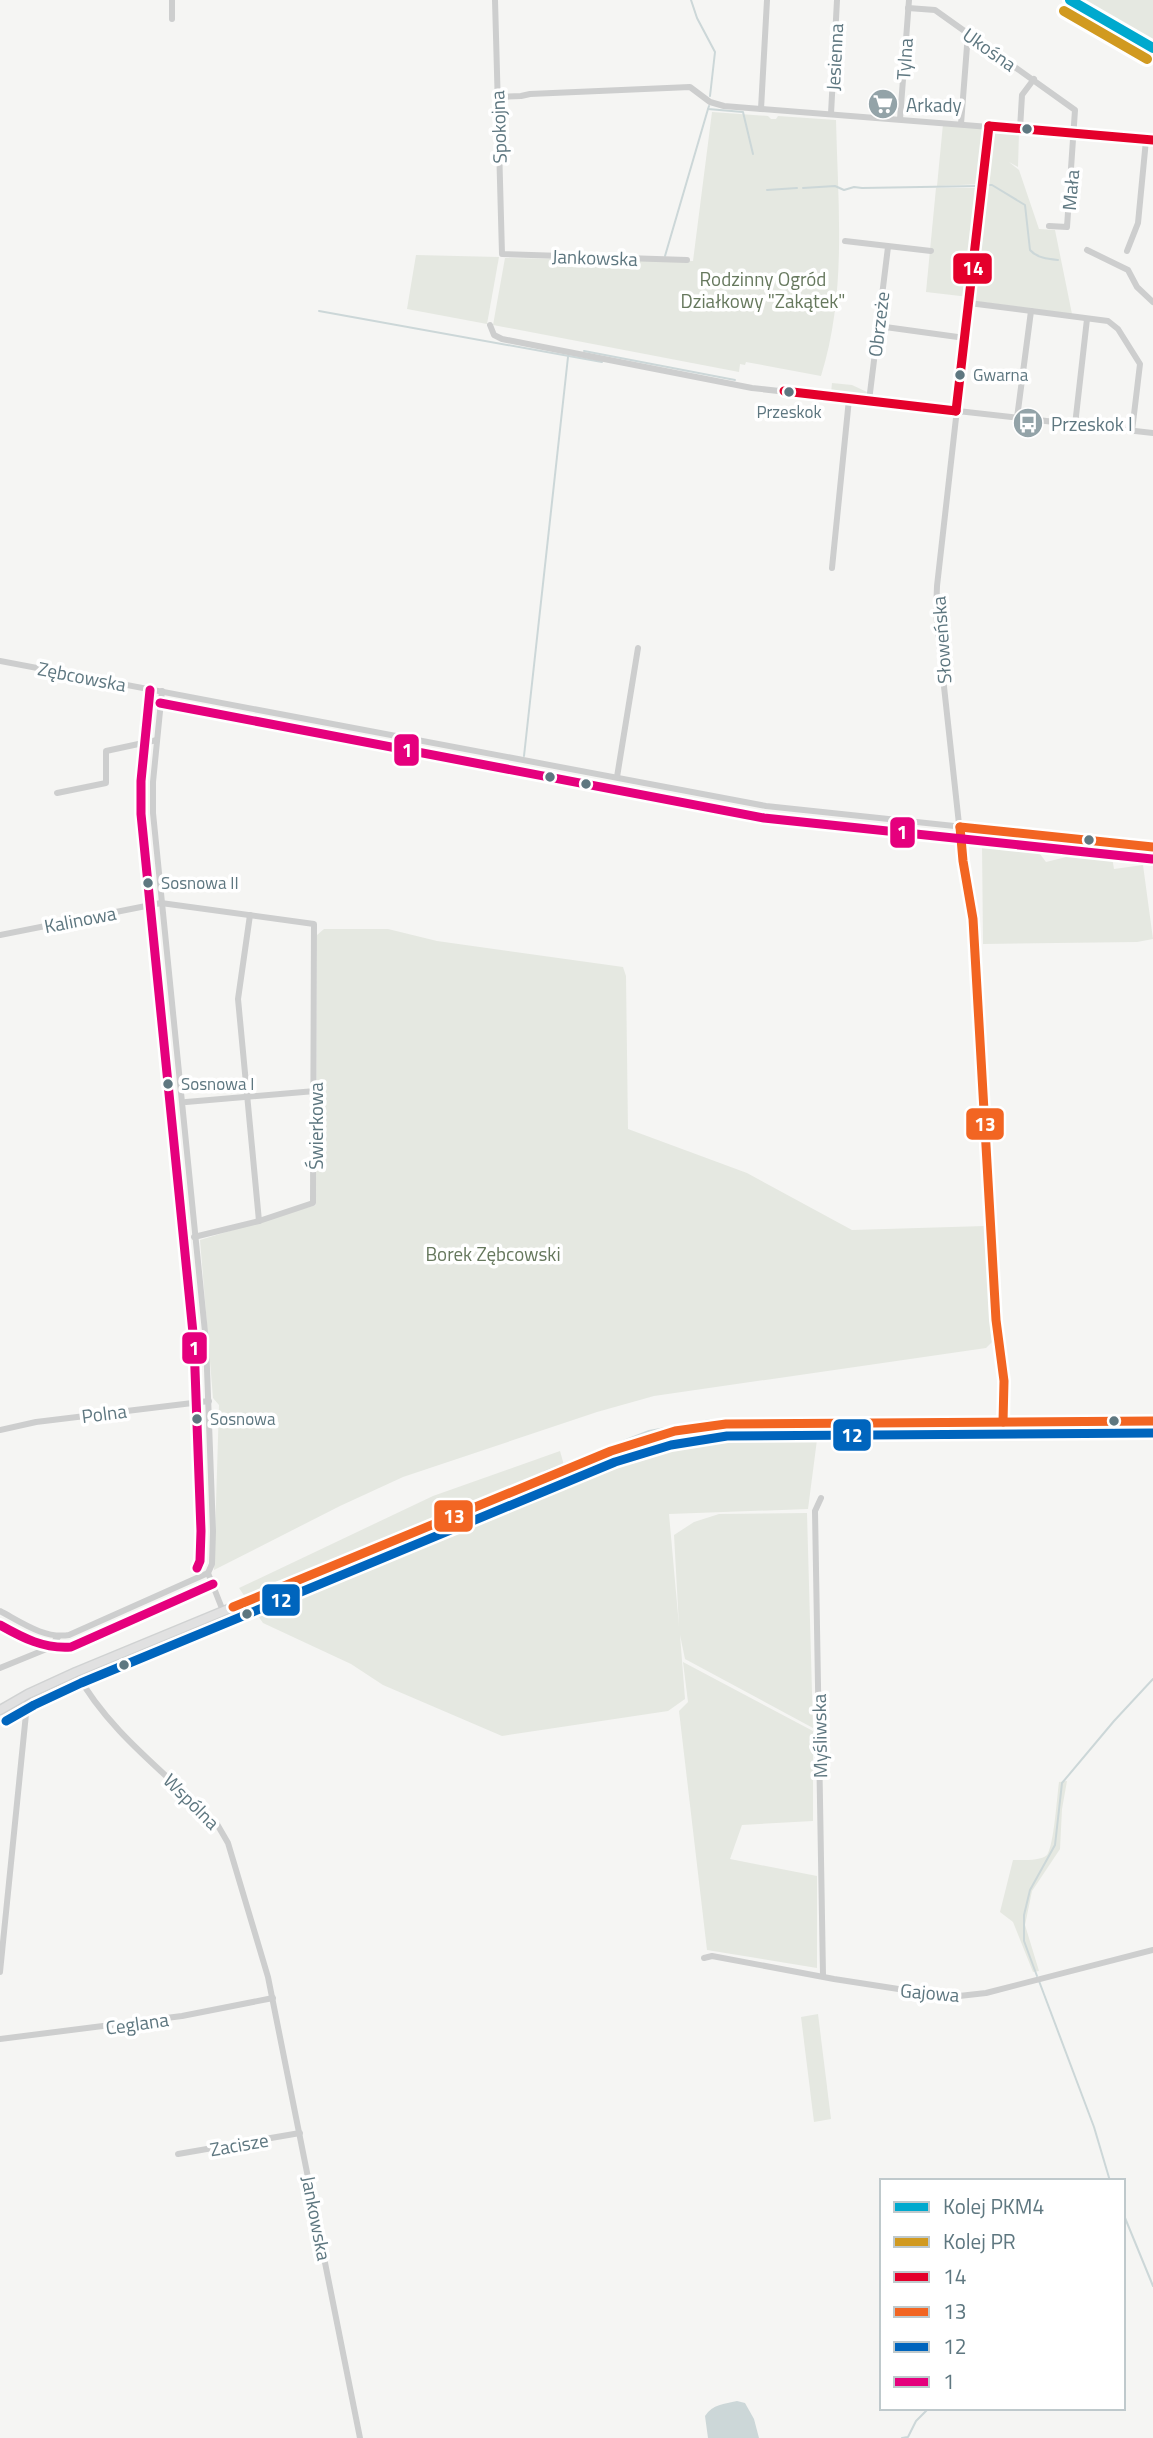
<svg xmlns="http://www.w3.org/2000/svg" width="1153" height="2438" font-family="'Titillium Web',sans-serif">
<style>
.green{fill:#e5e8e1}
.water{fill:#ccd7d8}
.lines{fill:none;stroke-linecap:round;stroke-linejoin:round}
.stream{stroke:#ccd7d8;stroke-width:2}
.major-casing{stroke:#d0d2d2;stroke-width:11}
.minor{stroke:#cdcece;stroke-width:6}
.major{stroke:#e1e1e1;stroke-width:8}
.bus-1-casing{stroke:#fff;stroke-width:14}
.bus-2-casing{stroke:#fff;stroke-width:14}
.bus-3-casing{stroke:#fff;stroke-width:14}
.bus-4-casing{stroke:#fff;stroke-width:14}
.bus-1{stroke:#e4002b;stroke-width:9}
.bus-2{stroke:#f26522;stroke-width:9}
.bus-3{stroke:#0065bd;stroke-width:9}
.bus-4{stroke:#e5007d;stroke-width:9}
.rail-1-casing{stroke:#fff;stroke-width:16}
.rail-2-casing{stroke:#fff;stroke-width:16}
.rail-1{stroke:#00a9ce;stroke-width:10}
.rail-2{stroke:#d19a20;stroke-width:10}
.bus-dot{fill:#5e7780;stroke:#fff;stroke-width:2.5}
.labels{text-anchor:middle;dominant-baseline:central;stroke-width:7;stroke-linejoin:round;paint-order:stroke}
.bus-label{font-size:17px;fill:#5e7780;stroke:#fff;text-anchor:start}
.street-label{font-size:19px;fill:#5e7780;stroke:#fff}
.poi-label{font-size:19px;fill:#5e7780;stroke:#fff;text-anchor:start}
.park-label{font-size:19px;fill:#66785d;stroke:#fff}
.line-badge{stroke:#fff;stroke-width:2.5}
.badge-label{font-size:19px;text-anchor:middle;font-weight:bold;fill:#fff}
</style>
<rect width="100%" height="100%" fill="#f5f5f3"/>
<g class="green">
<polygon points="1079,0 1153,0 1153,44"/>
<path d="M712,112L768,116L771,119H776L778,116L836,120C838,206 847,293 821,376L746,362L745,365L740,364L739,372L493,325L505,258L693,261Z"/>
<polygon points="943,124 988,129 982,184 937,186"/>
<polygon points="993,129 1019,132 1018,167 1009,162 1019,170 1039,229 1055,230 1072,314 974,301"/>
<polygon points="936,188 981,188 969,297 926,292"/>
<polygon points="416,255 499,257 487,324 407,309"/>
<polygon points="832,383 852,385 867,392 866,396 831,393"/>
<polygon points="982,843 1037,850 1046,862 1078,854 1112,857 1114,869 1143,865 1153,939 1137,942 983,944"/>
<polygon points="324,929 388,929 437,941 623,967 626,976 628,1129 747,1173 852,1230 985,1226 992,1342 986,1348 654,1396 597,1412 403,1477 340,1506 214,1570 219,1405 213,1398 200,1240 316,1205 317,935"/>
<path d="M715,1429L716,1436L818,1432L808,1509L669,1514L679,1626L674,1535L694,1522L719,1514L807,1513L813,1728L685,1659L680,1635L685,1699L668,1711L502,1736L383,1685L351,1664L263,1623L239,1588L433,1496L560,1451L567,1476C614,1456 663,1434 715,1429Z"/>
<polygon points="683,1662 813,1731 813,1821 742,1825 730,1859 817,1876 817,1968 707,1950 679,1711 688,1702"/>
<path d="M1067,1781L1062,1809L1060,1849L1032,1891L1025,1925L1039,1971L1033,1972L1013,1922L1000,1912L1013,1860C1022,1860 1041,1861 1047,1855C1054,1845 1057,1796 1059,1782Z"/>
<polygon points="818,2014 831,2119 814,2122 801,2017"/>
</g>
<path class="water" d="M737,2401L745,2403L754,2419L759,2438H708L705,2416C713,2404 724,2404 737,2401Z"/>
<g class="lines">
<g class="stream">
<polyline points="691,0 697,18 715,52 710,96"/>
<polyline points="709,106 708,109 743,112 753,154"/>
<path d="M988,185H992L1025,205L1030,250C1037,258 1048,259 1058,260"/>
<polyline points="803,188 835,186 844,190 854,187 862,188 979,186"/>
<polyline points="767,190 797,188"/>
<polyline points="665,256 708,109"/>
<polyline points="319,311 602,362"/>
<polyline points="584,351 735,380"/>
<polyline points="524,756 568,357"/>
<polyline points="1054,1417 1065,1418"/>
<polyline points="1075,1417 1084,1417"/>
<polyline points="1114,1417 1153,1417"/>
<polyline points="884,1418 897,1418"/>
<polyline points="905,1418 913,1418"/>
<polyline points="926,1418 937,1418"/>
<polyline points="946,1418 954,1418"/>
<polyline points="964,1418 975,1418"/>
<polyline points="984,1418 993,1418"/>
<polyline points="1037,1418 1045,1417"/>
<polyline points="773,1419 786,1419"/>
<polyline points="792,1419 797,1419"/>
<polyline points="803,1419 818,1419"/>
<polyline points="825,1419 831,1419"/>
<polyline points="837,1419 849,1418"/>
<polyline points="864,1419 873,1418"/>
<polyline points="544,1472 649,1431 710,1420 767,1419"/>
<polyline points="1037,1976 1024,1941 1024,1915 1030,1890 1055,1845 1062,1783 1114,1721 1153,1679"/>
<polyline points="1039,1981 1094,2127 1110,2181"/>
<polyline points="1123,2213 1153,2286"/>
<polyline points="902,2438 908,2437 916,2421 929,2408"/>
</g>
<g class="major-casing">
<path id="major" d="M0,1710L28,1694L76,1672L611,1451C649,1437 686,1427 726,1424L1153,1421"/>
</g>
<g class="minor">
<polyline points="172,0 172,19"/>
<polyline points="495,0 502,254 687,260"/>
<polyline points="908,8 935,10 1075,110 1067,227 1049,226"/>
<polyline points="497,97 521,96 530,94 690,87 710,102 724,106 1153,140"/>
<polyline points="761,109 767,0"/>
<polyline points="831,114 837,0"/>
<polyline points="900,119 909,0"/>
<polyline points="961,124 968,33"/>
<path d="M989,126C973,280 953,433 937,586L936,613L963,861L973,919L996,1320L1004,1381L1003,1422"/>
<polyline points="1020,129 1022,95 1034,79"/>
<polyline points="845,241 931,251"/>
<polyline points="1087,250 1128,270 1137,287 1153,302"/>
<polyline points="1127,251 1138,223 1146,140"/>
<polyline points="969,303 1108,321 1118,329 1140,364 1132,431"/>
<polyline points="490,325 494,335 502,339 752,388 1153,433"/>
<polyline points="878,326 965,338"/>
<polyline points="869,401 888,247"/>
<polyline points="1017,418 1031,311"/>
<polyline points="1075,425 1087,319"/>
<polyline points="832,568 849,399"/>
<polyline points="0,661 766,806 1153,847"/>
<polyline points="162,691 153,782 153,813 206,1342 213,1531 212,1564 208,1573 223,1611"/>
<polyline points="617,777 638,648"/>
<polyline points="57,793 106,783 106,751 157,740"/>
<polyline points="250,915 238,999 259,1221"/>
<polyline points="0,935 161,903 314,924 313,1203 259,1221 194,1237"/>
<polyline points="186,1102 315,1091"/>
<polyline points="0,1430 36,1422 209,1401"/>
<polyline points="821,1498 815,1511 823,1975"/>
<path d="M0,1611C21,1622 44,1639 69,1635L208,1573"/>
<polyline points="0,1668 49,1648 58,1637"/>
<path d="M76,1672C109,1733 169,1775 217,1824L228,1843L268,1977L360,2438"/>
<polyline points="704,1958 712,1956 834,1979 950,1997 986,1993 1153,1950"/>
<polyline points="0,1972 28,1694"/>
<polyline points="0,2039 182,2016 273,1998"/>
<polyline points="178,2154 300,2133"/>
</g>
<use href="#major" class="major"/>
<g class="bus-1-casing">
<g id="bus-1">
<polyline points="989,126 1153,140"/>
<polyline points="784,391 956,411"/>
<polyline points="956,411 989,126"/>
</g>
</g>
<g class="bus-2-casing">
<g id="bus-2">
<polyline points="960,827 963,861 973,919 996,1320 1004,1381 1003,1422"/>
<polyline points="960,827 1153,847"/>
<polyline points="233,1607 611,1451 675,1431 726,1424 1153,1421"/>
</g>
</g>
<g class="bus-3-casing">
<polyline id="bus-3" points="6,1721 34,1705 81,1683 615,1462 671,1445 727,1436 1153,1433"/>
</g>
<g class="bus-4-casing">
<g id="bus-4">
<polyline points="150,690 141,781 141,814 194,1343 201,1531 200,1561 197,1568"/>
<polyline points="160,703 764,818 1152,859"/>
<path d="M0,1625C23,1638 44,1649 71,1647L213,1584"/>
</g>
</g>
<use href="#bus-1" class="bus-1"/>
<use href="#bus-2" class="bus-2"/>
<use href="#bus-3" class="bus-3"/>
<use href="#bus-4" class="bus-4"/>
<g class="rail-1-casing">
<polyline id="rail-1" points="1070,0 1153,48"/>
</g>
<g class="rail-2-casing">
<polyline id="rail-2" points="1064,11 1147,59"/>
</g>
<use href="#rail-1" class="rail-1"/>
<use href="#rail-2" class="rail-2"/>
</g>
<defs>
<g id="supermarket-disc" transform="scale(1.575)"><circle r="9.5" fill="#93a3a8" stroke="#fff"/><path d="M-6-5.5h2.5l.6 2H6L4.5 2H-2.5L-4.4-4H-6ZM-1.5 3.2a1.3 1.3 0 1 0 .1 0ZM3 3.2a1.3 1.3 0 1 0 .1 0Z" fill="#fff"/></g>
<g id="bus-disc" transform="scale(1.575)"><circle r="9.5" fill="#93a3a8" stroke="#fff"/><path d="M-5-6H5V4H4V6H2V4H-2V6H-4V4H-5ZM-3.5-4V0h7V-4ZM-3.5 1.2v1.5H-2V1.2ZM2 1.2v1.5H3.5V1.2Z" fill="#fff"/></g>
</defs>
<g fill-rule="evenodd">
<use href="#supermarket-disc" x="883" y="104"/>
<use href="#bus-disc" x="1028" y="423"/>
</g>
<g class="bus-dot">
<circle cx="1027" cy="129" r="6"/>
<circle cx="960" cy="375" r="6"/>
<circle cx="789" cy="392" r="6"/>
<circle cx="550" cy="777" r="6"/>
<circle cx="586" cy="784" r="6"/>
<circle cx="1089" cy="840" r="6"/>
<circle cx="148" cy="883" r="6"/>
<circle cx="168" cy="1084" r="6"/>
<circle cx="197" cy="1419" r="6"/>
<circle cx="1114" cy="1421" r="6"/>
<circle cx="247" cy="1614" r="6"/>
<circle cx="124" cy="1665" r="6"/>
</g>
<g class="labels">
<g class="bus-label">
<text x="973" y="375">Gwarna</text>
<text x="789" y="412" text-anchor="middle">Przeskok</text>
<text x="161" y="883">Sosnowa II</text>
<text x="181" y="1084">Sosnowa I</text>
<text x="210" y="1419">Sosnowa</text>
</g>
<g class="street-label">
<text transform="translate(990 49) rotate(35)">Ukośna</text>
<text transform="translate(834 57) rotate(-87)">Jesienna</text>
<text transform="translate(904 59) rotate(-86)">Tylna</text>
<text transform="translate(498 127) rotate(-92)">Spokojna</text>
<text transform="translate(1070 190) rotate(-85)">Mała</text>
<text transform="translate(595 257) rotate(2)">Jankowska</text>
<text transform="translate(878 324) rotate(-83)">Obrzeże</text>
<text transform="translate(941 640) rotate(-94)">Słoweńska</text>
<text transform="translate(82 676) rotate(11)">Zębcowska</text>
<text transform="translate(80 919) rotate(-11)">Kalinowa</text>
<text transform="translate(315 1126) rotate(-90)">Świerkowa</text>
<text transform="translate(104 1413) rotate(-7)">Polna</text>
<text transform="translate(819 1736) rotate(-91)">Myśliwska</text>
<text transform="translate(192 1801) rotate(45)">Wspólna</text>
<text transform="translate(930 1992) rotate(5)">Gajowa</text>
<text transform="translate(137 2023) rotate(-8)">Ceglana</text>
<text transform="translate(239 2144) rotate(-10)">Zacisze</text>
<text transform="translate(317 2218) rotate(79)">Jankowska</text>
</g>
<g class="poi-label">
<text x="906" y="104">Arkady</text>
<text x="1051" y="423">Przeskok I</text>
</g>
<g class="park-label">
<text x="763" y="278">Rodzinny Ogród<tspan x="763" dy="22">Działkowy "Zakątek"</tspan></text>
<text x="493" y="1253">Borek Zębcowski</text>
</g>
</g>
<g class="line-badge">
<rect x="952" y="252" width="41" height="33" rx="7" fill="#e4002b"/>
<rect x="393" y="733" width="27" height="34" rx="7" fill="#e5007d"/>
<rect x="889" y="816" width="27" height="33" rx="7" fill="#e5007d"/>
<rect x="965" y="1107" width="40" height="34" rx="7" fill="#f26522"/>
<rect x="181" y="1331" width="27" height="34" rx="7" fill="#e5007d"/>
<rect x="832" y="1418" width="40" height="34" rx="7" fill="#0065bd"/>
<rect x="433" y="1499" width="41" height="34" rx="7" fill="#f26522"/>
<rect x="261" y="1583" width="40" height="34" rx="7" fill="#0065bd"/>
</g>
<g class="badge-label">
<text x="973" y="275">14</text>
<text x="407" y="757">1</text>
<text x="902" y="839">1</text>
<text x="985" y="1131">13</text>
<text x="194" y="1355">1</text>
<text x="852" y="1442">12</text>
<text x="454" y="1523">13</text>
<text x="281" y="1607">12</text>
</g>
<rect x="880" y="2179" width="245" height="231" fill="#ffffff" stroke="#bfc9cc" stroke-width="2"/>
<rect x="894" y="2202" width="35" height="10" fill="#00a9ce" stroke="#bfc9cc" stroke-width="2"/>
<text x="943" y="2214" font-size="21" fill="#5e7780">Kolej PKM4</text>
<rect x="894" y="2237" width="35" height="10" fill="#d19a20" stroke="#bfc9cc" stroke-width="2"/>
<text x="943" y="2249" font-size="21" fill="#5e7780">Kolej PR</text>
<rect x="894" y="2272" width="35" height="10" fill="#e4002b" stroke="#bfc9cc" stroke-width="2"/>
<text x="943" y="2284" font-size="21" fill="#5e7780">14</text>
<rect x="894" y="2307" width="35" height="10" fill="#f26522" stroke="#bfc9cc" stroke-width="2"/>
<text x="943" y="2319" font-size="21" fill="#5e7780">13</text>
<rect x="894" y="2342" width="35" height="10" fill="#0065bd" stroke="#bfc9cc" stroke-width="2"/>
<text x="943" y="2354" font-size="21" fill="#5e7780">12</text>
<rect x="894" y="2377" width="35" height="10" fill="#e5007d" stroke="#bfc9cc" stroke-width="2"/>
<text x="943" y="2389" font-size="21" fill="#5e7780">1</text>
</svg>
